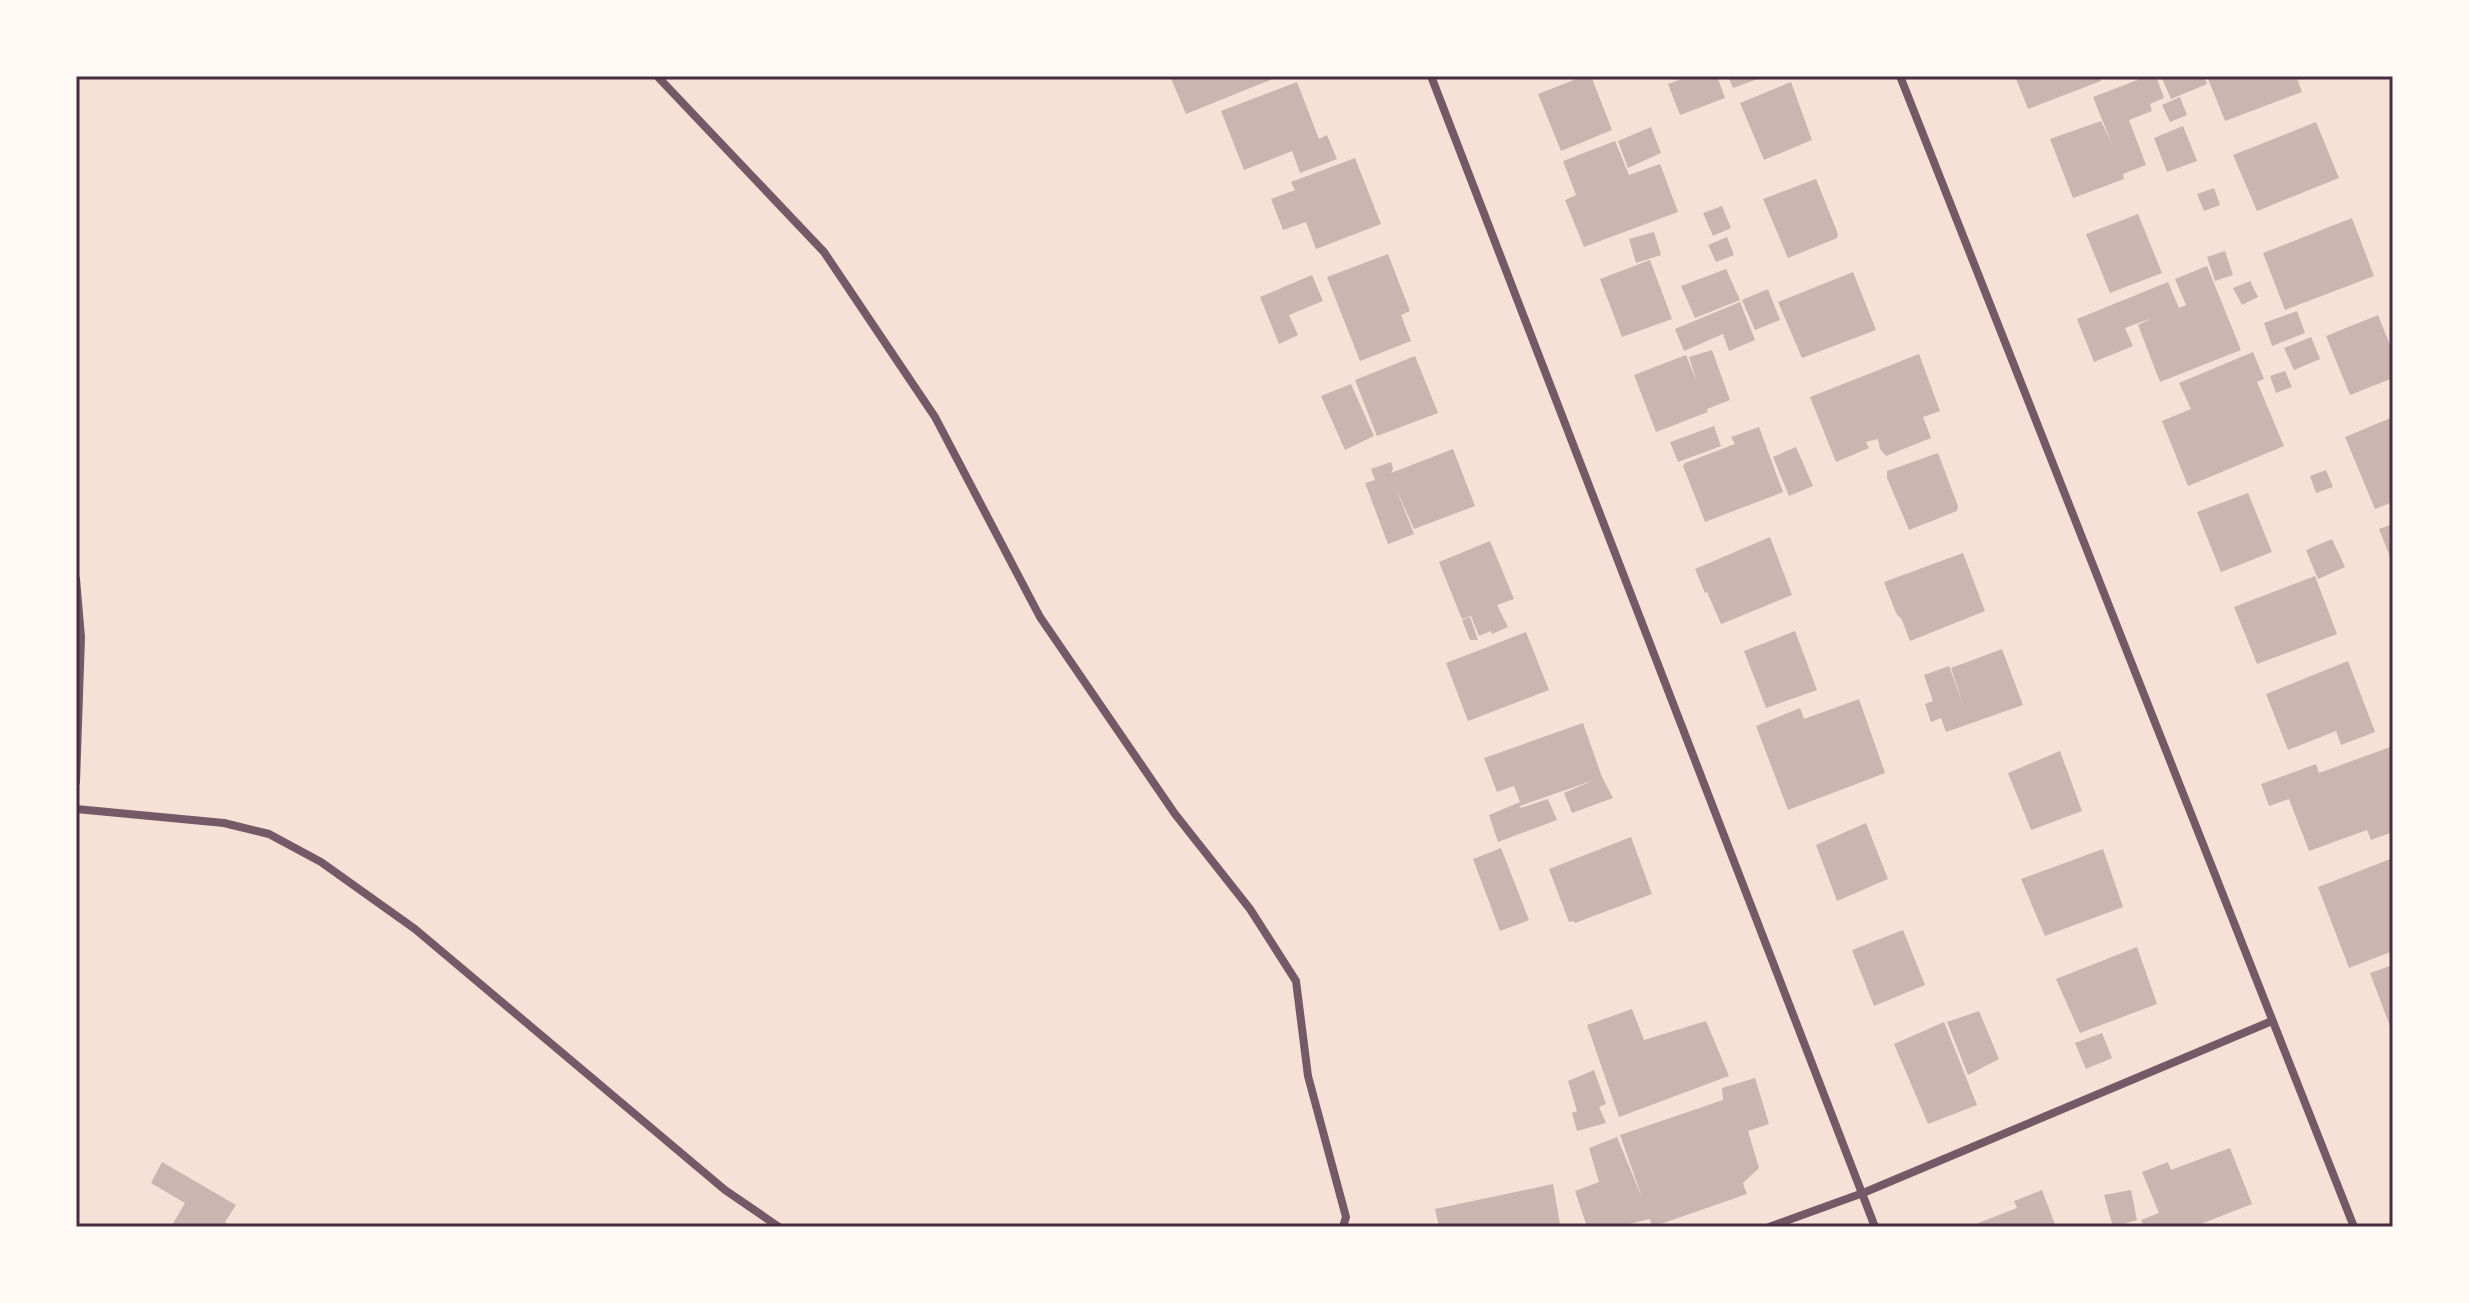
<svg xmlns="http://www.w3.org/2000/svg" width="2469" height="1303" font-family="'Exo 2',sans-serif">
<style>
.building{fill:#ccb4b1}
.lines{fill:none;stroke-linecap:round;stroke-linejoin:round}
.minor{stroke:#755966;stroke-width:8}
.neatline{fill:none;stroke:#4a2c40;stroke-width:3}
</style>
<rect width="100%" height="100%" fill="#f7e1d7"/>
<g class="building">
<polygon points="1170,76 1280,76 1186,114"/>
<polygon points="1584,76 1591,76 1612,130 1561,151 1538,94"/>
<polygon points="1690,76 1717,76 1725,98 1680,115 1668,84"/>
<polygon points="1728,76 1766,76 1733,88"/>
<polygon points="2015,76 2099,76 2101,81 2028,109"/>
<polygon points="2148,76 2156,76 2164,98 2150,104 2152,111 2129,120 2146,165 2123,174 2124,179 2073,198 2050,139 2101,121 2112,144 2093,97"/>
<polygon points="2161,76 2203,76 2207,84 2171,99"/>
<polygon points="2207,76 2296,76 2302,92 2225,121"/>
<polygon points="1297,82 1319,139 1327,135 1337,159 1300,173 1292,151 1244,170 1221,111"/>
<polygon points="1791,82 1812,140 1764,160 1740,103"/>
<polygon points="2180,97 2187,115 2170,122 2162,105"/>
<polygon points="2316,122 2339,178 2257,211 2233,155"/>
<polygon points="2183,126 2197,161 2167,172 2154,138"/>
<polygon points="1651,127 1661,153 1628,168 1618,141"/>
<polygon points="1615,141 1629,175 1660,164 1678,212 1584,247 1565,200 1576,195 1563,161"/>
<polygon points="1355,158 1381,224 1316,249 1306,222 1283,230 1271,199 1295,190 1291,182"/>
<polygon points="1816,179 1838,234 1837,238 1788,258 1763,199"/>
<polygon points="2214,188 2220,205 2204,211 2197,194"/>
<polygon points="1722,206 1731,228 1713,236 1703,213"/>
<polygon points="2138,214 2162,273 2110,293 2086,234"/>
<polygon points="2352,218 2374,276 2285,310 2263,253"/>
<polygon points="1654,232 1661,255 1636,263 1629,239"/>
<polygon points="1727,237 1734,255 1716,262 1708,245"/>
<polygon points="2225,251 2233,275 2215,281 2207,257"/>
<polygon points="1388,254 1410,311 1401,315 1411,341 1360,361 1327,277"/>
<polygon points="1650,260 1672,319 1622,337 1600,279"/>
<polygon points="2207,266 2241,350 2160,382 2138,325 2152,318 2125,328 2133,346 2094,362 2077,319 2168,282 2179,308 2186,305 2175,279"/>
<polygon points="1726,269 1740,300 1695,318 1681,286"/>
<polygon points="1853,272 1876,330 1802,358 1778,302"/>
<polygon points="1312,275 1323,301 1289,315 1298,335 1279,344 1260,297"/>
<polygon points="2250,281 2258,297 2242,305 2233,288"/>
<polygon points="1768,289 1780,320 1755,330 1742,300"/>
<polygon points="1740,302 1755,340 1729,351 1723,334 1684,351 1675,329"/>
<polygon points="2297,311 2305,333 2272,346 2264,323"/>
<polygon points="2378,315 2393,352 2393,378 2350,395 2326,336"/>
<polygon points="2311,337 2320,359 2294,370 2284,348"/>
<polygon points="1712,350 1730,400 1707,409 1708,412 1656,432 1634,375 1686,355 1697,382 1689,357"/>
<polygon points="2253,352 2264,379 2257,382 2284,446 2188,486 2162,421 2191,409 2179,383"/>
<polygon points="1919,354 1940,411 1923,417 1931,438 1886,456 1880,449 1878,439 1866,442 1869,448 1836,462 1810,397"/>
<polygon points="1415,356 1438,413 1377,436 1355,380"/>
<polygon points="2285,371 2292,387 2276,393 2270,376"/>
<polygon points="1351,384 1374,436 1345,450 1321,396"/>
<polygon points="2393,417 2393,502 2375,509 2345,437"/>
<polygon points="1714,426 1721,446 1678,462 1670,442"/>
<polygon points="1759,427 1783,492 1705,522 1683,466 1685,463 1735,444 1731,437"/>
<polygon points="1796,447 1813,486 1789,496 1773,457"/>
<polygon points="1453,449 1475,506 1414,529 1395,486 1414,534 1388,544 1365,483 1375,480 1371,469 1391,462 1393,469 1391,473"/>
<polygon points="1938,453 1958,506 1957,511 1909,530 1887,478 1887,471"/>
<polygon points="2326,470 2333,487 2316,493 2310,476"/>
<polygon points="2248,493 2272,552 2221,572 2197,512"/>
<polygon points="2393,524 2393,564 2379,529"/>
<polygon points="1770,537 1792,595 1721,624 1707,592 1705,593 1695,569"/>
<polygon points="2332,539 2345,567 2318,579 2306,550"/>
<polygon points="1490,541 1514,599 1497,605 1508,627 1492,634 1491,631 1479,636 1471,616 1462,619 1439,562"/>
<polygon points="1963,553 1985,611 1910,641 1902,620 1896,613 1884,582"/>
<polygon points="2315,576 2337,634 2257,664 2234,607"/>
<polygon points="1470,617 1478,640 1470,640 1462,620"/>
<polygon points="1795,631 1817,690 1766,708 1744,651"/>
<polygon points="1526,632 1549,690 1468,721 1446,663"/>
<polygon points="2002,649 2023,705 1946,732 1941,718 1931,722 1925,704 1933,701 1924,675 1949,666 1964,707 1951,668"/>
<polygon points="2348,661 2375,732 2341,745 2336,731 2288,750 2266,694"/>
<polygon points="1859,699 1885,773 1788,810 1756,726 1800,708 1804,719"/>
<polygon points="1583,723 1602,777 1613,798 1572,813 1564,793 1594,780 1520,806 1521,808 1548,799 1557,820 1498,842 1489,815 1520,802 1514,786 1497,792 1484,758"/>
<polygon points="2393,746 2393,832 2371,840 2367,830 2309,851 2289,799 2269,806 2261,784 2316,764 2319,773"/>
<polygon points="2060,751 2082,811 2031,830 2008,773"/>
<polygon points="1866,823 1888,879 1837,901 1816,845"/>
<polygon points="1631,837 1652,894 1575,923 1573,921 1569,922 1549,869"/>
<polygon points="1501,848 1529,920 1500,931 1473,859"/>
<polygon points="2103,849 2123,907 2045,936 2021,879"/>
<polygon points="2393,858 2393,951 2349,968 2318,887"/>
<polygon points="1903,930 1925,985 1874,1006 1852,950"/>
<polygon points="2137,947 2157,1004 2080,1033 2056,979"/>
<polygon points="2393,965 2393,1034 2370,973"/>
<polygon points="1632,1009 1644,1040 1706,1021 1729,1076 1619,1117 1587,1025"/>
<polygon points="1979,1011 1999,1059 1968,1075 1947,1022"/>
<polygon points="1944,1022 1977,1105 1928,1124 1894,1044"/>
<polygon points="2102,1033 2112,1058 2086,1069 2075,1043"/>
<polygon points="1594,1070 1606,1104 1599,1107 1606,1123 1577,1131 1572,1113 1577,1111 1568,1081"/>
<polygon points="1755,1078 1769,1124 1748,1131 1759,1168 1743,1183 1747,1194 1652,1227 1650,1219 1616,1227 1587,1227 1575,1191 1599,1182 1589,1148 1617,1137 1643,1200 1620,1135 1723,1100 1722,1088"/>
<polygon points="2230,1148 2252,1204 2193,1227 2144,1227 2141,1220 2159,1213 2142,1172 2168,1162 2171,1170"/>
<polygon points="162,1162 236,1205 225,1222 234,1227 171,1227 185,1203 151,1183"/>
<polygon points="1553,1184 1560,1224 1541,1227 1439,1227 1435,1209"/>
<polygon points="2042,1190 2056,1227 1968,1227 2017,1208 2014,1201"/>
<polygon points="2131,1190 2137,1220 2113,1227 2104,1195"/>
</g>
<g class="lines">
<g class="minor">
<polyline points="657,76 824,252 935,417 1040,617 1175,814 1250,909 1296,981 1308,1076 1346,1217 1343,1227"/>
<polyline points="1431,76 1875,1227"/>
<polyline points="1900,76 2354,1227"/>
<polyline points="76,579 81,637 76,782"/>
<polyline points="76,809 224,823 269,834 321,862 415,929 725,1190 779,1227"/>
<polyline points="1769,1227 1863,1193 2272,1021"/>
</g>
</g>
<rect width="2469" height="1303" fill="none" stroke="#fffaf5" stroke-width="156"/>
<rect x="78" y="78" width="2313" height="1147" class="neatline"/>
</svg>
